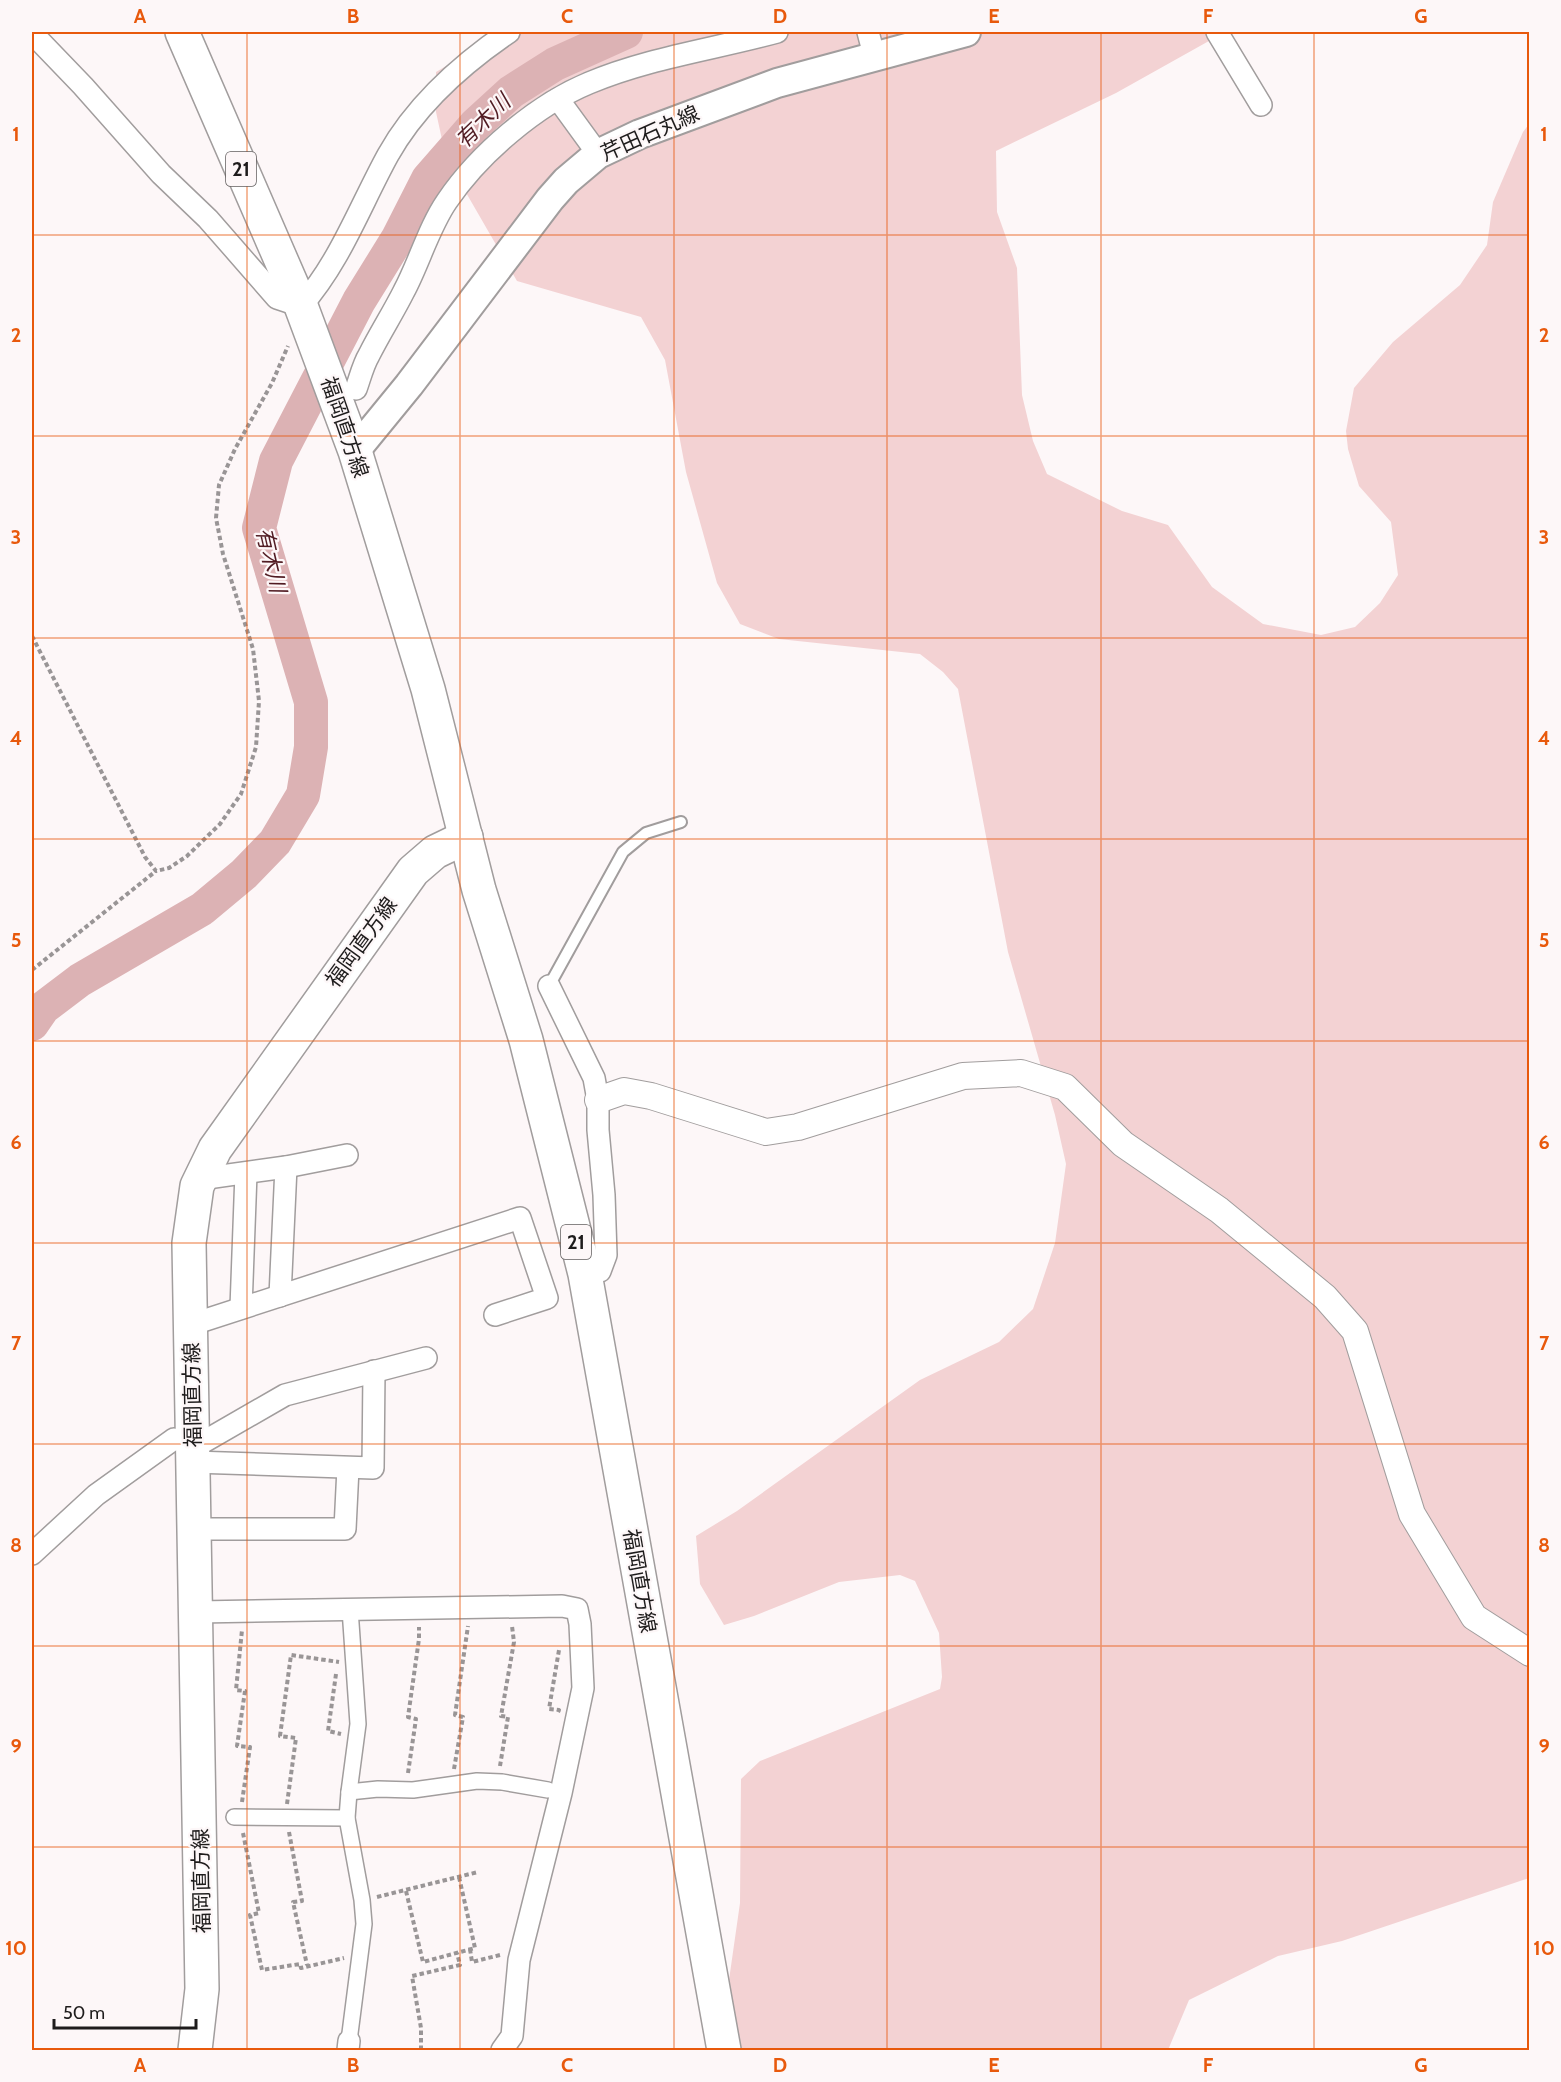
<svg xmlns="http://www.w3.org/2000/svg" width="1561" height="2082" font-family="Cabin,'Noto Sans JP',sans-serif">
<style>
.green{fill:#f3d2d3}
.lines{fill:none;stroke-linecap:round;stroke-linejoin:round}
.river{stroke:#dcb2b4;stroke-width:34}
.service-casing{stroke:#a19d9d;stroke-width:14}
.pedestrian-casing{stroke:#a19d9d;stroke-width:18}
.minor-casing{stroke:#a19d9d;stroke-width:24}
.tertiary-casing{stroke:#a19d9d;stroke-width:28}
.secondary-casing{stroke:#a19d9d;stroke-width:32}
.primary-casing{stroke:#a19d9d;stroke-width:36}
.path{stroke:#999596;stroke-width:4;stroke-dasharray:4.5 3;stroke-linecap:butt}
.service{stroke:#fff;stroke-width:10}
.pedestrian{stroke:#fff;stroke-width:15}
.minor{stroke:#fff;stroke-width:21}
.tertiary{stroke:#fff;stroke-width:26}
.secondary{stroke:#fff;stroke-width:28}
.primary{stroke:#fff;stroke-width:33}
.grid{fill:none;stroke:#e8590c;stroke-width:1.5;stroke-opacity:0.55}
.labels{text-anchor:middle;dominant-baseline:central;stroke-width:4.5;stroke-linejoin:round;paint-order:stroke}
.shield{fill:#fdf7f8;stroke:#615e5e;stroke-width:1.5}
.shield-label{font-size:20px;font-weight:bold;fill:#1e1c1c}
.street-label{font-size:21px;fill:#1e1c1c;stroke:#fdf7f8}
.water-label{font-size:22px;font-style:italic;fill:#501b22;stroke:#fdf7f8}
.neatline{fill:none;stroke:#e8590c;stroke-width:2}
.grid-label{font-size:20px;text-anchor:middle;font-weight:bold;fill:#e8590c}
</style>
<rect width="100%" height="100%" fill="#fdf7f8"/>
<polygon class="green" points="488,32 1225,32 1116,93 996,151 997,212 1017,268 1022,395 1033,441 1047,474 1122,511 1168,525 1212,587 1263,624 1321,635 1355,627 1380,603 1398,575 1391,522 1359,486 1348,449 1346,431 1354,388 1393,342 1460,285 1487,245 1493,202 1523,132 1529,124 1529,1878 1342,1941 1278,1956 1189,2000 1168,2050 719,2050 740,1903 741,1779 760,1761 940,1689 942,1677 939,1633 915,1581 900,1575 839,1582 754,1616 724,1625 700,1584 696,1536 737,1511 920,1380 999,1342 1033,1309 1055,1243 1066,1164 1055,1115 1008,952 958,689 943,672 920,654 779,639 740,624 717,583 686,472 665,360 641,317 517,281 446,158 436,112 436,72 468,53"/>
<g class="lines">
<polyline class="river" points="32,1024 43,1008 80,980 202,909 244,874 275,842 303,795 311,747 311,702 259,528 276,461 359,301 398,238 428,179 476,124 511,92 555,64 626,32"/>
<g class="service-casing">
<polyline id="service" points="549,986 623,852 646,833 681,822"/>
</g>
<g class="pedestrian-casing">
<g id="pedestrian">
<polyline points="349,1792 378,1789 413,1790 477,1781 502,1782 548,1790"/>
<polyline points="234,1817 347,1818"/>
<polyline points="349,2041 364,1924 362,1900 347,1818 349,1792 358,1724 350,1609"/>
</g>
</g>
<g class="minor-casing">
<g id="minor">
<polyline points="868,32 874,55"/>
<polyline points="1217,32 1261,105"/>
<path d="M32,33L83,86L161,174L208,219L277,298L301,306C340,262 360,206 388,155C416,105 462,64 509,32"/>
<polyline points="558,99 598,154"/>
<path d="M356,389C360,378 363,365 369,355C380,333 393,313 404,291C419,263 429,227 447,201C479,154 536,105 589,83C648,58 715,49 777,32"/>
<polyline points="549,986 594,1078 598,1100 598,1130 604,1195 606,1255 600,1271 585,1274"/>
<polyline points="200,1179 286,1167 347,1155"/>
<polyline points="280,1296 286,1167"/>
<polyline points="241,1308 246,1173"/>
<polyline points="190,1325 520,1218 547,1298 495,1315"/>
<polyline points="193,1448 285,1395 426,1358"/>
<polyline points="193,1462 373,1468 374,1371"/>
<polyline points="195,1529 345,1529 348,1468"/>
<polyline points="32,1554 96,1495 174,1439 193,1442"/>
<polyline points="197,1612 562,1606 577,1609 580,1624 583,1688 561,1793 519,1960 512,2036 502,2050"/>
<polyline points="348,2050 349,2041"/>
</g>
</g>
<g class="tertiary-casing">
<polyline id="tertiary" points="598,1100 624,1091 651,1096 766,1132 798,1127 963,1076 1021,1073 1065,1087 1123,1144 1219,1210 1325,1297 1355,1331 1412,1514 1474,1617 1530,1653"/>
</g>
<g class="secondary-casing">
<polyline id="secondary" points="355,451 409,385 550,199 566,181 598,154 640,134 777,83 966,32"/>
</g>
<g class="primary-casing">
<g id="primary">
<polyline points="182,32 301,306 355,451 428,689 479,890 526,1040 585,1274 724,2050"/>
<polyline points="195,2050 202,1989 189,1243 197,1186 215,1149 413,871 435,852 466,837"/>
</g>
</g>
<g class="path">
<polyline points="32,636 145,857 156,871 169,868 187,856 220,824 241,794 256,747 259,701 253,649 223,554 216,518 219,485 235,449 272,383 288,346"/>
<polyline points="32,970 156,871"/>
<polyline points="336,1674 328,1731 341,1734"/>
<polyline points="558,1712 559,1710 549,1709 559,1650"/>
<polyline points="500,1766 508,1717 501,1716 514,1642 512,1626"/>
<polyline points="454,1769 463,1717 455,1715 468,1626"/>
<polyline points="408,1773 416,1719 408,1717 419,1639 419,1627"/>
<polyline points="242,1802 250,1747 237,1746 245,1691 236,1690 242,1630"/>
<polyline points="287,1804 296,1738 280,1736 291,1655 339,1662"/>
<polyline points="289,1832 302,1901 293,1902 307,1965"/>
<polyline points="243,1833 259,1913 250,1915 262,1970 300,1964 301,1968 344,1958"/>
<polyline points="406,1891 423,1962 475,1948 459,1877"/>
<polyline points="377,1897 478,1872"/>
<polyline points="470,1949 472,1962 500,1955"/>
<polyline points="421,2050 421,2028 412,1976 460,1965 457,1953"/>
</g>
<use href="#service" class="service"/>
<use href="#pedestrian" class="pedestrian"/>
<use href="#minor" class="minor"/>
<use href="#tertiary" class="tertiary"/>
<use href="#secondary" class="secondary"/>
<use href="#primary" class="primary"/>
</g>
<path class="grid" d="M247,32V2050M460,32V2050M674,32V2050M887,32V2050M1101,32V2050M1314,32V2050M32,235H1530M32,436H1530M32,638H1530M32,839H1530M32,1041H1530M32,1243H1530M32,1444H1530M32,1646H1530M32,1847H1530"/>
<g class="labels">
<g class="shield">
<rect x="226" y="152" width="30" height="34" rx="4.5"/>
<rect x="561" y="1225" width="30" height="34" rx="4.5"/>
</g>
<g class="shield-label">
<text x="241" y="169">21</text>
<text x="576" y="1242">21</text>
</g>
<g class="street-label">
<text transform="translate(650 133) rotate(-24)">芹田石丸線</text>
<text transform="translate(345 427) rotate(71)">福岡直方線</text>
<text transform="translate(361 942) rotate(-54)">福岡直方線</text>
<text transform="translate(192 1395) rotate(-91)">福岡直方線</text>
<text transform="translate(640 1581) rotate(80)">福岡直方線</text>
<text transform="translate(201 1881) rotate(-91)">福岡直方線</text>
</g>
<g class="water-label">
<text transform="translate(483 121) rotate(-44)">有木川</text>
<text transform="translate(271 560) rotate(77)">有木川</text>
</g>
</g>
<rect width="1561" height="2082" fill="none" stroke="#fdf7f8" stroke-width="66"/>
<path d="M54 2019v9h142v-9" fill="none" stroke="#1e1c1c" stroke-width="3"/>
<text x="63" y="2019" font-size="18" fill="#1e1c1c" stroke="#fdf7f8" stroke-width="4.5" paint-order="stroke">50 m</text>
<rect x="33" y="33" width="1495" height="2016" class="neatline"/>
<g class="grid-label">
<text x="140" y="23">A</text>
<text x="353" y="23">B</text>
<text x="567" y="23">C</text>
<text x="780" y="23">D</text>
<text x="994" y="23">E</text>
<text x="1208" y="23">F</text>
<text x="1421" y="23">G</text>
<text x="16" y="141">1</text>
<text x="1544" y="141">1</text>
<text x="16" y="342">2</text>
<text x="1544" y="342">2</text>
<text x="16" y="544">3</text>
<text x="1544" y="544">3</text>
<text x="16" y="745">4</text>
<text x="1544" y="745">4</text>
<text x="16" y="947">5</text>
<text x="1544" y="947">5</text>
<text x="16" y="1149">6</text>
<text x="1544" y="1149">6</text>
<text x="16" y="1350">7</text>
<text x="1544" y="1350">7</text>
<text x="16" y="1552">8</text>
<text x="1544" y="1552">8</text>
<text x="16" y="1753">9</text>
<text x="1544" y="1753">9</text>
<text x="16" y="1955">10</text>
<text x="1544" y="1955">10</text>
<text x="140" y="2072">A</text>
<text x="353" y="2072">B</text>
<text x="567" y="2072">C</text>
<text x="780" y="2072">D</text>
<text x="994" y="2072">E</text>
<text x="1208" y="2072">F</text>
<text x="1421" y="2072">G</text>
</g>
</svg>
